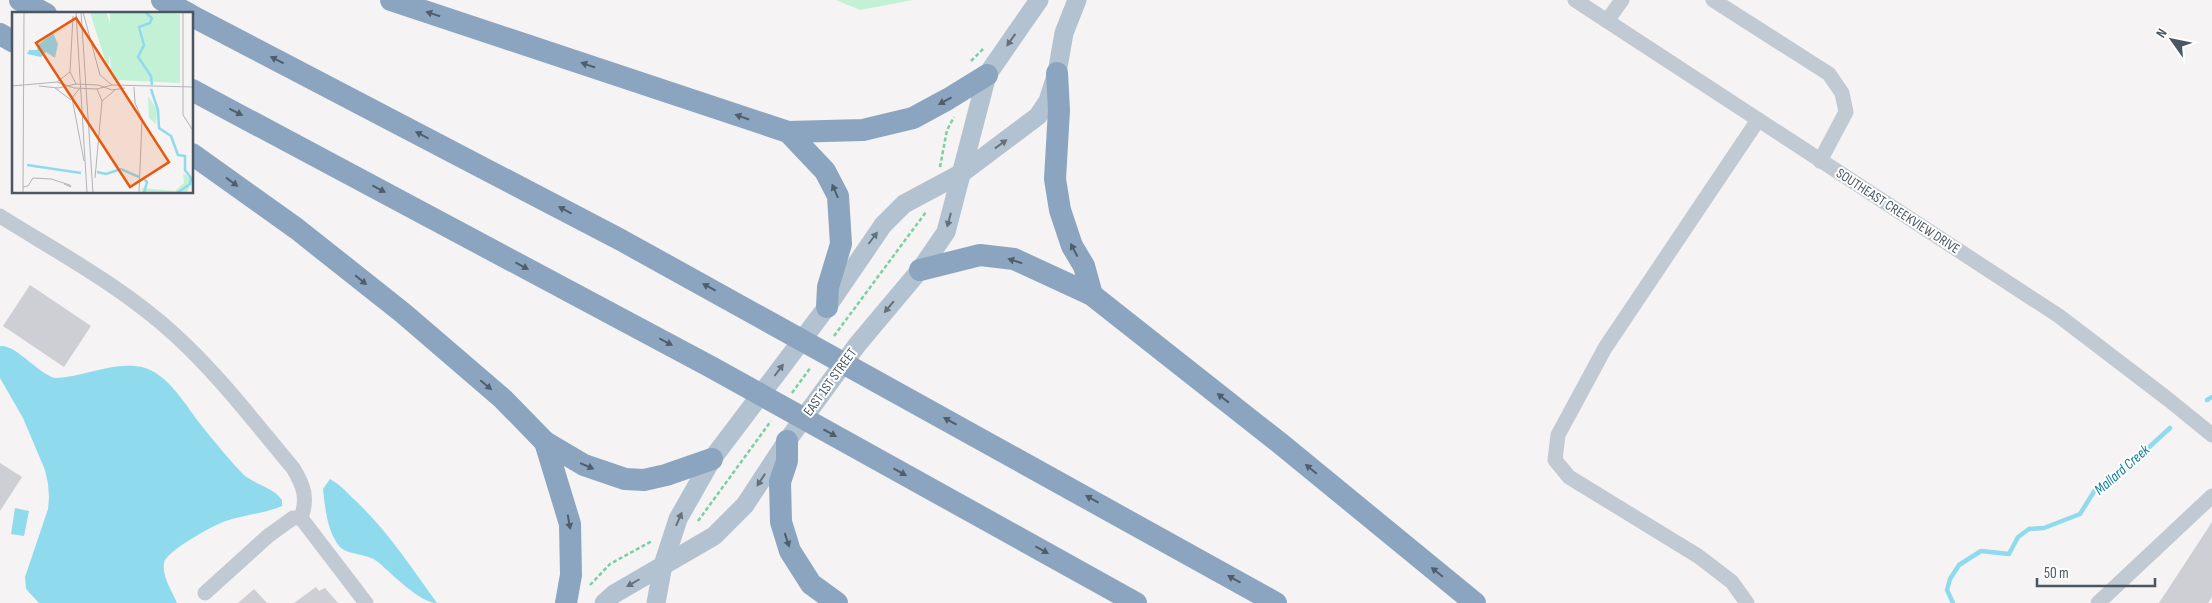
<svg xmlns="http://www.w3.org/2000/svg" width="2212" height="603" font-family="'Sofia Sans Condensed',sans-serif">
<style>
.green{fill:#c3f1d5}
.water{fill:#90daee}
.lines{fill:none;stroke-linecap:round;stroke-linejoin:round}
.stream{stroke:#90daee;stroke-width:4.5}
.building{fill:#cdcfd5}
.path{stroke:#7ad0a6;stroke-width:2.5;stroke-dasharray:4 2.5;stroke-linecap:butt}
.minor{stroke:#c1cad2;stroke-width:15}
.major{stroke:#b3c2d1;stroke-width:19}
.highway{stroke:#8ba5c1;stroke-width:22}
.oneway{fill:#505e6b}
.oneway2{fill:#64717d}
.labels{text-anchor:middle;dominant-baseline:central;stroke-width:4;stroke-linejoin:round;paint-order:stroke}
.street-label{font-size:14px;fill:#4a5661;stroke:#fff}
.water-label{font-size:15px;font-style:italic;fill:#0c7c9b;stroke:#fff}
.inset-river{fill:none;stroke:#90daee;stroke-width:2.5}
.inset-road{fill:none;stroke:#b1b4b9;stroke-width:1}
.view{fill:#e8590c;fill-opacity:0.15;stroke:#e8590c;stroke-width:2.5}
.inset-edge{fill:none;stroke:#4a5661;stroke-width:2.5}
</style>
<rect width="100%" height="100%" fill="#f5f3f3"/>
<polygon class="green" points="836,0 913,0 860,10"/>
<g class="water">
<path d="M0,346C16,344 37,373 55,378C85,377 112,361 142,367C168,373 186,406 201,425C215,442 229,460 244,475C256,485 273,487 282,500V506C263,514 242,515 223,522C211,527 166,551 164,563C162,577 172,591 177,603H39L26,589L25,577L48,509L49,497L48,484L45,470L23,418L0,378Z"/>
<path d="M330,479C341,485 348,494 357,502C388,532 412,568 437,603C420,603 391,573 378,562C365,552 349,556 340,547C327,532 325,507 323,489Z"/>
<polygon points="15,508 29,511 24,536 11,534"/>
</g>
<g class="lines">
<g class="stream">
<polyline points="2207,400 2212,397"/>
<polyline points="1953,603 1947,590 1950,579 1959,565 1981,551 2009,554 2018,537 2029,529 2044,528 2080,514 2095,490 2123,471 2170,428"/>
</g>
</g>
<g class="building">
<polygon points="30,285 91,326 64,367 3,326"/>
<polygon points="0,463 22,477 0,511"/>
<polygon points="2212,522 2212,597 2208,603 2159,603"/>
<polygon points="316,587 319,591 325,588 338,603 294,603"/>
<polygon points="254,589 267,603 238,603"/>
</g>
<g class="lines">
<g class="path">
<polyline points="971,61 983,49"/>
<polyline points="940,167 947,130 954,117"/>
<polyline points="834,336 926,212"/>
<polyline points="792,393 811,367"/>
<polyline points="698,521 771,421"/>
<polyline points="590,585 610,564 652,541"/>
</g>
<g class="minor">
<polyline points="1575,0 2059,316 2169,400 2212,435"/>
<polyline points="1713,0 1829,74 1842,93 1846,112 1820,161"/>
<polyline points="1607,21 1622,0"/>
<path d="M0,216C59,253 123,287 175,335C219,375 255,423 293,468C304,486 308,498 301,518"/>
<polyline points="205,593 268,536 293,518 301,518 366,603"/>
<polyline points="1747,603 1732,582 1698,556 1569,477 1555,460 1558,435 1605,348 1758,120"/>
<polyline points="2098,603 2212,496"/>
</g>
<g class="major">
<polyline points="604,603 614,594 714,536 745,505 787,441 857,345 920,270 946,232 987,75 1039,0"/>
<polyline points="656,603 663,565 678,519 712,459 827,307 883,225 904,204 962,173 1038,116 1048,101 1057,73 1064,33 1077,0"/>
</g>
<g class="highway">
<polyline points="20,0 46,14"/>
<polyline points="162,0 189,14"/>
<polyline points="391,0 788,132 863,130 913,118 948,99 987,75"/>
<polyline points="192,16 621,240 1276,603"/>
<polyline points="0,34 14,42"/>
<polyline points="1057,73 1059,110 1055,179 1060,210 1072,246 1084,266 1092,295"/>
<polyline points="192,90 711,367 1136,603"/>
<polyline points="788,132 825,171 838,196 841,244 828,287 827,307"/>
<polyline points="192,154 297,229 403,313 503,399 545,442 584,465 625,479 644,480 666,475 712,459"/>
<polyline points="920,270 980,255 1014,259 1092,295 1281,444 1475,603"/>
<polyline points="787,441 787,461 780,482 781,522 790,551 811,584 837,603"/>
<polyline points="545,442 570,524 571,575 566,603"/>
</g>
</g>
<defs><path id="oneway-solid" d="M-6-.8H1V-3.2L6.5 0L1 3.2V.8H-6Z" transform="scale(1.25)"/></defs>
<g class="oneway">
<use href="#oneway-solid" transform="translate(433 14) rotate(-162)"/>
<use href="#oneway-solid" transform="translate(277 60) rotate(-153)"/>
<use href="#oneway-solid" transform="translate(588 65) rotate(-161)"/>
<use href="#oneway-solid" transform="translate(945 101) rotate(151)"/>
<use href="#oneway-solid" transform="translate(236 112) rotate(27)"/>
<use href="#oneway-solid" transform="translate(742 117) rotate(-161)"/>
<use href="#oneway-solid" transform="translate(422 135) rotate(-152)"/>
<use href="#oneway-solid" transform="translate(232 182) rotate(36)"/>
<use href="#oneway-solid" transform="translate(379 189) rotate(28)"/>
<use href="#oneway-solid" transform="translate(835 191) rotate(-114)"/>
<use href="#oneway-solid" transform="translate(565 210) rotate(-152)"/>
<use href="#oneway-solid" transform="translate(1074 250) rotate(-118)"/>
<use href="#oneway-solid" transform="translate(1015 261) rotate(-163)"/>
<use href="#oneway-solid" transform="translate(522 266) rotate(28)"/>
<use href="#oneway-solid" transform="translate(361 280) rotate(39)"/>
<use href="#oneway-solid" transform="translate(709 287) rotate(-152)"/>
<use href="#oneway-solid" transform="translate(666 342) rotate(28)"/>
<use href="#oneway-solid" transform="translate(486 385) rotate(40)"/>
<use href="#oneway-solid" transform="translate(1223 398) rotate(-142)"/>
<use href="#oneway-solid" transform="translate(950 421) rotate(-151)"/>
<use href="#oneway-solid" transform="translate(830 433) rotate(29)"/>
<use href="#oneway-solid" transform="translate(587 466) rotate(23)"/>
<use href="#oneway-solid" transform="translate(1311 469) rotate(-140)"/>
<use href="#oneway-solid" transform="translate(900 472) rotate(29)"/>
<use href="#oneway-solid" transform="translate(1092 499) rotate(-151)"/>
<use href="#oneway-solid" transform="translate(569 522) rotate(80)"/>
<use href="#oneway-solid" transform="translate(787 540) rotate(72)"/>
<use href="#oneway-solid" transform="translate(1042 550) rotate(29)"/>
<use href="#oneway-solid" transform="translate(1437 572) rotate(-141)"/>
<use href="#oneway-solid" transform="translate(1234 579) rotate(-151)"/>
</g>
<g class="oneway2">
<use href="#oneway-solid" transform="translate(1011 40) rotate(125)"/>
<use href="#oneway-solid" transform="translate(1001 144) rotate(-36)"/>
<use href="#oneway-solid" transform="translate(949 220) rotate(105)"/>
<use href="#oneway-solid" transform="translate(873 238) rotate(-53)"/>
<use href="#oneway-solid" transform="translate(889 307) rotate(130)"/>
<use href="#oneway-solid" transform="translate(779 370) rotate(-53)"/>
<use href="#oneway-solid" transform="translate(761 480) rotate(123)"/>
<use href="#oneway-solid" transform="translate(679 519) rotate(-66)"/>
<use href="#oneway-solid" transform="translate(633 583) rotate(150)"/>
</g>
<g class="labels">
<g class="street-label">
<text transform="translate(1898 211) rotate(33)">SOUTHEAST CREEKVIEW DRIVE</text>
<text transform="translate(830 382) rotate(-54)">EAST 1ST STREET</text>
</g>
<g class="water-label">
<text transform="translate(2122 470) rotate(-41)">Mallard Creek</text>
</g>
</g>
<g transform="translate(12 12)">
<rect width="181" height="181" fill="#f5f3f3"/>
<path d="M78,0H94L98,11V1L104,0L168,2V71L105,68L99,62L98,41L96,58ZM136,84L145,98L144,112L137,106ZM171,161L180,168L175,181H129L130,176L163,179L172,171Z" fill="#c3f1d5"/>
<path d="M41,21L46,32L43,46L34,40L29,45L15,42L17,38H25L26,33Z" fill="#90daee"/>
<path class="inset-river" d="M133,0L140,6L138,11L127,15L132,33L126,45L139,64L140,73M139,77L146,98L147,116L159,124L166,143L173,144V158L179,166L178,172L165,181M15,153L69,161M85,160L94,162L109,157L127,165M131,166L135,170L132,181"/>
<path class="inset-road" d="M64,0L75,181M69,0L81,181M71,0L88,63L100,73M171,0V103L182,120M61,4L58,60L64,72M45,70L58,60M0,74L45,70L62,76L85,77L100,73L182,75M27,74L46,76L64,72L86,73L100,78L113,76M122,75L123,91L130,107L127,181M43,76L59,88M68,76L60,86L72,149M90,89L103,78M83,166L90,89L85,77M11,175L16,174L21,166L39,167L58,173L59,175L52,172M11,181L12,0"/>
<path class="view" d="M64,6L157,150L118,175L24,31Z"/>
<rect width="181" height="181" class="inset-edge"/>
</g>
<g transform="translate(2172 40) rotate(303)" stroke="#ffffff" stroke-width="4" paint-order="stroke">
<path d="M0-4L9 19L0 12L-9 19Z" fill="#4a5661"/>
<text y="-8" font-size="14" font-weight="bold" text-anchor="middle" fill="#4a5661">N</text>
</g>
<path d="M2037 578v8h118v-8" fill="none" stroke="#4a5661" stroke-width="2.5"/>
<text x="2044" y="578" font-size="15" fill="#4a5661" stroke="#ffffff" stroke-width="4" paint-order="stroke">50 m</text>
</svg>
